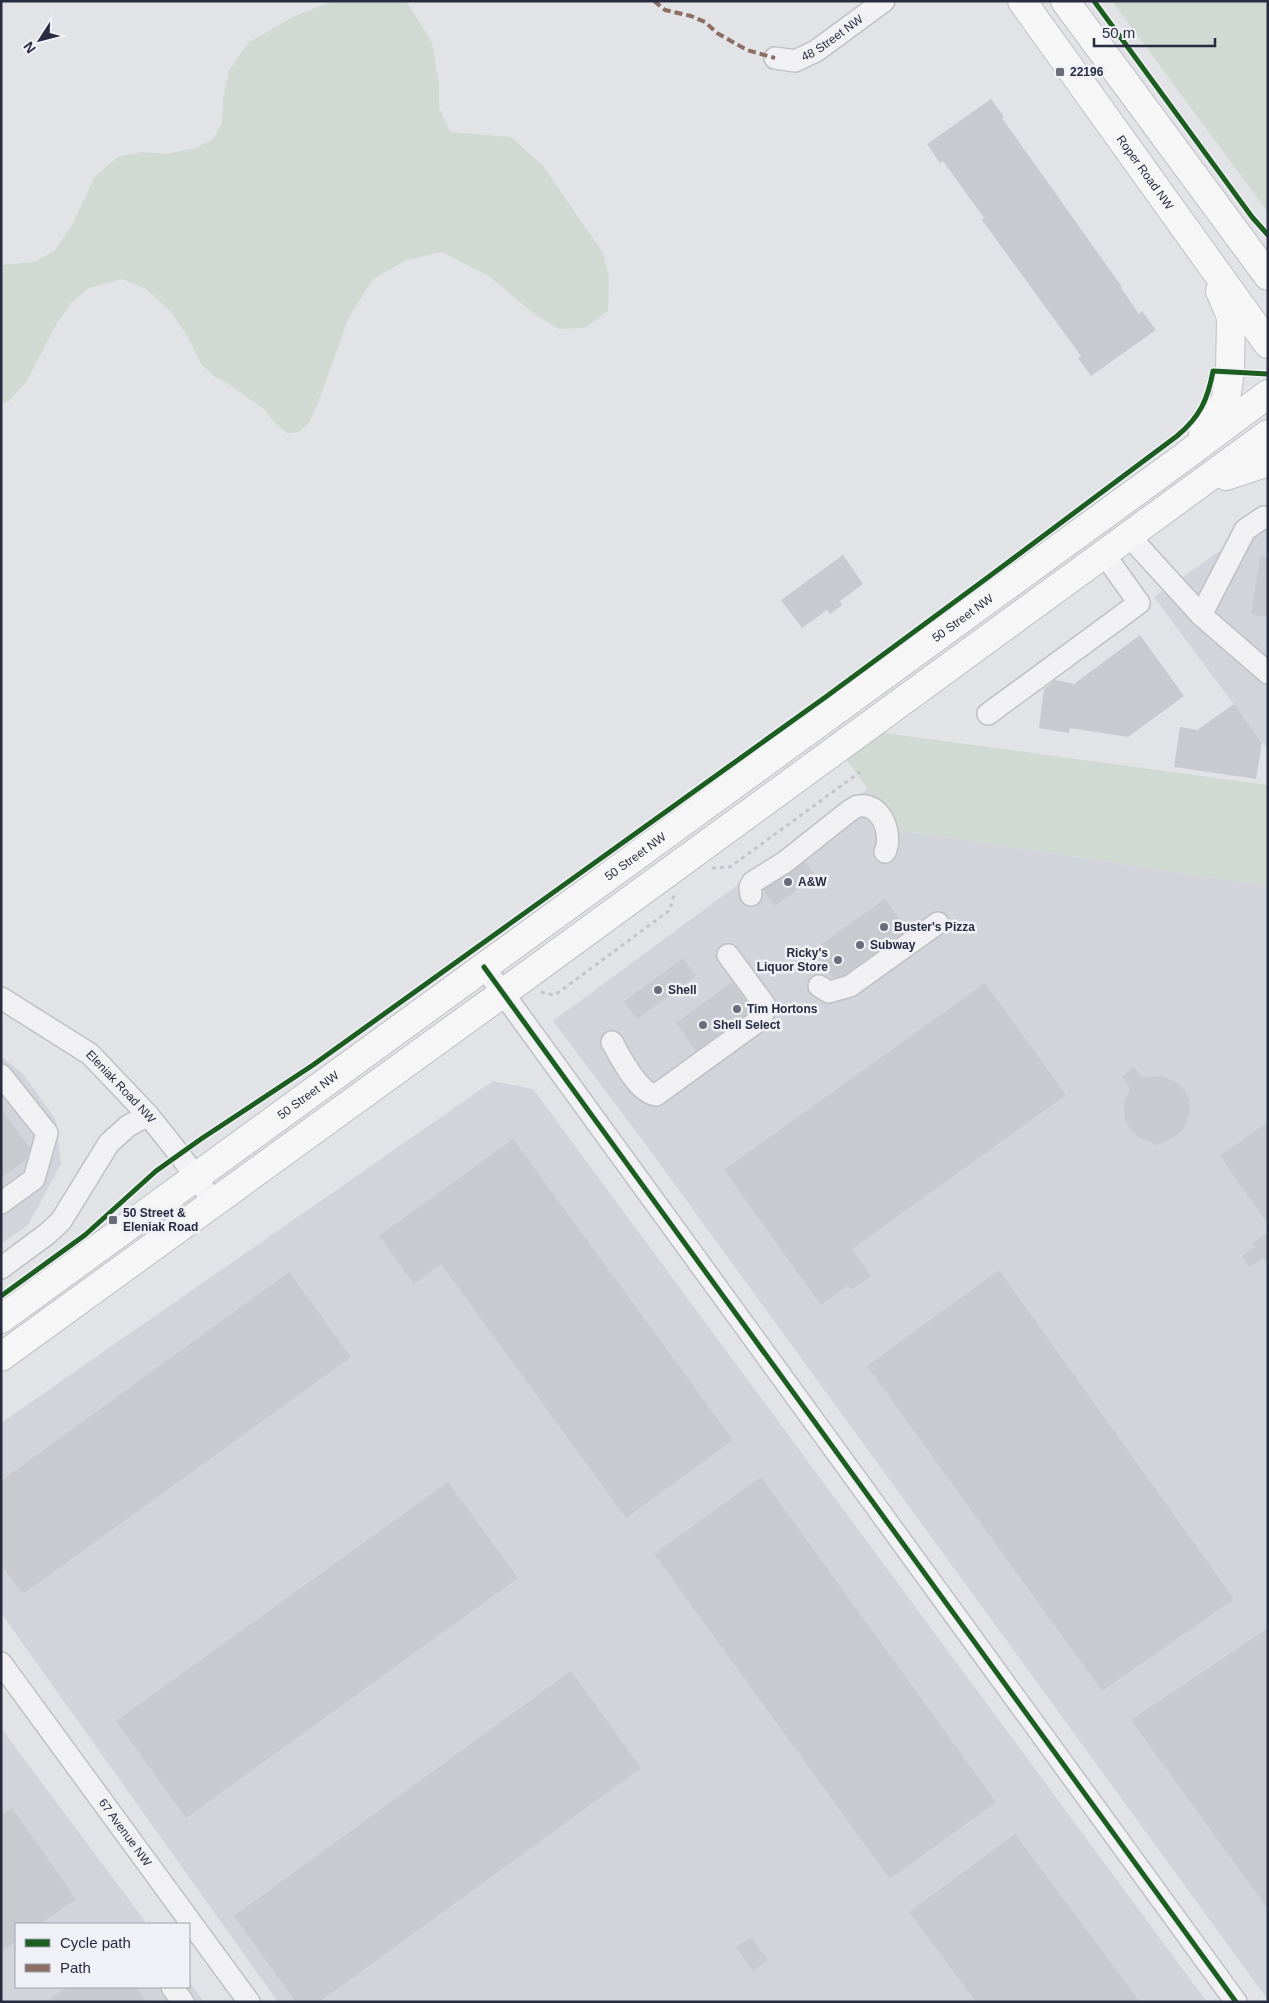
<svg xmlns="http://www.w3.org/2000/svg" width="1269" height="2003" font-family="Helvetica,sans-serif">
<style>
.built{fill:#d2d4dc}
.green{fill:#d0dad2}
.building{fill:#c9cacf}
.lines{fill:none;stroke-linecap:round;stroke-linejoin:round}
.minor-casing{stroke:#bfc0c4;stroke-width:24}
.major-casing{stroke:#bfc0c5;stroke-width:30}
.path{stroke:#c4c4ca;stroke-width:3;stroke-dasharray:4 4;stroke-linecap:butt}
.minor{stroke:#f1f1f4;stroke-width:21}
.major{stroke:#f6f6f6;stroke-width:28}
.quiet{stroke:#8d6e63;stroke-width:4;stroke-dasharray:8 4;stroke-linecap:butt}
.cycleway-casing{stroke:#f0f1f6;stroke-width:8}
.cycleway{stroke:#1b5e20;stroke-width:5}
.poi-dot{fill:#6a6c7a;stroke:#f0f1f6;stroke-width:2}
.labels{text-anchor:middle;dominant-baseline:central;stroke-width:5;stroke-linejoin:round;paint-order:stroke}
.street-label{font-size:12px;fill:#292c40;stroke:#f0f1f6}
.poi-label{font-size:12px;font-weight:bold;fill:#292c40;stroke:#f0f1f6;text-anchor:start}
</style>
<rect width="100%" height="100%" fill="#e2e3e7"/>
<g class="built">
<polygon points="1268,523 1268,750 1154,597 1250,530"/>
<polygon points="868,789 898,830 1268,886 1268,2000 649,1149 553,1021"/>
<polygon points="1,1056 23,1074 56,1120 61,1164 28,1225 1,1244"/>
<polygon points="493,1081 533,1089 1207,2002 278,2002 1,1613 1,1423"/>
<polygon points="1,1728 147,1924 16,1924 16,1987 189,1987 189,1981 204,2002 1,2002"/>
</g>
<g class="green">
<polygon points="333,1 406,1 432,42 439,84 439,106 445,122 451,132 511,137 543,166 603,253 609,277 608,311 585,328 559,329 536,315 487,275 442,252 407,260 373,279 349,317 316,408 308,424 299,432 287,433 276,424 264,409 224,381 215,377 201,364 188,337 171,312 146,289 122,279 89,288 72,302 56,325 26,382 9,401 1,404 1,265 34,262 54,251 71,227 94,178 117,157 142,152 167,154 196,148 213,139 222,123 223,99 229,70 249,42 293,17"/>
<polygon points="1112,1 1268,1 1268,212"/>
<polygon points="877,732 1268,785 1268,886 898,830 844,756"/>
</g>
<g class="building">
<polygon points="991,99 1004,117 1002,118 1122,287 1121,288 1139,314 1142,311 1156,330 1091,376 1078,358 1081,356 982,220 984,218 943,161 940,163 927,144"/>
<polygon points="843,555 863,584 840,601 842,605 830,614 827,610 802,628 781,600"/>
<polygon points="1260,557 1268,557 1268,617 1251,614"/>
<polygon points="1140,635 1184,696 1128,737 1070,728 1069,733 1039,728 1044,689 1055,680 1074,684"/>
<polygon points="1234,704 1262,743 1256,779 1174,767 1180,727 1197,730"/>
<polygon points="805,862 816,876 775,906 763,890"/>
<polygon points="885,899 907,930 844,975 833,978 813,950"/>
<polygon points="683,958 696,976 637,1019 624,1002"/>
<polygon points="732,982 751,1008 751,1011 696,1051 676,1023"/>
<polygon points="985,983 1066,1095 852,1249 871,1276 851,1290 848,1285 821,1305 724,1170"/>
<polygon points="1134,1067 1142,1078 1160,1076 1176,1082 1184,1090 1189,1100 1190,1112 1184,1128 1176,1136 1157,1145 1138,1137 1130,1129 1125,1119 1124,1103 1130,1088 1122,1077"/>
<polygon points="1,1109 30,1148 26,1160 1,1178"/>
<polygon points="1268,1122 1268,1224 1220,1156"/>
<polygon points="513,1139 733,1440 626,1518 441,1264 414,1284 379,1236"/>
<polygon points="1268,1232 1268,1265 1263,1258 1250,1267 1242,1256 1255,1247 1252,1244"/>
<polygon points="999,1270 1234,1599 1102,1691 867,1366"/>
<polygon points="289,1272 351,1357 23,1594 1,1565 1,1481"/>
<polygon points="761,1477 996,1802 890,1879 654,1554"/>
<polygon points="448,1482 518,1578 186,1818 116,1721"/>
<polygon points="1268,1628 1268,1909 1131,1720"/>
<polygon points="571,1671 641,1768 319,2002 296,2002 234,1916"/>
<polygon points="12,1808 76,1899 40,1924 16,1924 16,1941 1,1952 1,1816"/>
<polygon points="1015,1834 1140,2002 976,2002 909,1912"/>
<polygon points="751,1937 768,1960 753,1971 736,1947"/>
<polygon points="67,1987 136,1987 146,2002 46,2002"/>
</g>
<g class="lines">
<g class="minor-casing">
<g id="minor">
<path id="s1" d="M775,58L795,61L816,51L884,1"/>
<polyline points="1129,536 1201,615 1268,673"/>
<polyline points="1201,615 1245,530 1264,517 1268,518"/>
<polyline points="988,714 1139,603 1104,554"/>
<path d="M751,895L750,887L753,882L785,862L848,812C851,810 855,807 858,806C882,802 893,835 885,852"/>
<polyline points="484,967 1236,2002"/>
<polyline points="819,986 829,992 850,986 938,923"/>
<path id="s2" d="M1,998L90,1054L148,1115L180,1155L214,1203"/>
<path d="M612,1042C621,1058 638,1093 656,1095L761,1019L763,1014L764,1004L728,955"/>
<polyline points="1,1075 47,1133 34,1179 1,1203"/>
<polyline points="1,1268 47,1234 61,1221 109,1143 128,1126 148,1115"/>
<path id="s3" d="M1,1663L249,2002"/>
<polyline points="172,1987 183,2002"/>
</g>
</g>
<g class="major-casing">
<g id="major">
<path id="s4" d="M1022,1L1268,344"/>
<polyline points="1065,1 1268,276"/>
<polyline points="1203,433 1213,421 1226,399 1230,371 1231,317 1220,291"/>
<polyline points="1226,476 1268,462"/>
<path id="s5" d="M1,1319L1181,459L1268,394"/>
<polyline points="1,1357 503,993 1268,434"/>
</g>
</g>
<g class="path">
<polyline points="712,868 730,867 860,772"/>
<polyline points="541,992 553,995 559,992 670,910 674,894"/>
</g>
<use href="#minor" class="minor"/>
<use href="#major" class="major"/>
<polyline class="quiet" points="654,1 665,10 691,16 705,22 717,33 747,50 775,58"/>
<g class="cycleway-casing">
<g id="cycleway">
<polyline points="1094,1 1252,217 1268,235"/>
<polyline points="484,967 1236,2002"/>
<path d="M1,1296L85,1235L156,1171L201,1139L313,1065L827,696L987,578L1177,436C1200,417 1208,399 1213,371L1268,374"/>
</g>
</g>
<use href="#cycleway" class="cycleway"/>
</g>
<g class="poi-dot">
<rect x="1055" y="67" width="10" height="10" rx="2.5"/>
<circle cx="788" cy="882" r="5"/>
<circle cx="884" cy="927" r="5"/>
<circle cx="860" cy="945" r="5"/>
<circle cx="838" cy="960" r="5"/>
<circle cx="658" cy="990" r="5"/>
<circle cx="737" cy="1009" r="5"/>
<circle cx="703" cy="1025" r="5"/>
<rect x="108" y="1215" width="10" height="10" rx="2.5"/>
</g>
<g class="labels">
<g class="street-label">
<text stroke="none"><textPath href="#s1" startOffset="64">48 Street NW</textPath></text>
<text stroke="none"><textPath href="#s4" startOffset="211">Roper Road NW</textPath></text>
<text stroke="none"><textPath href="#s5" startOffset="1190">50 Street NW</textPath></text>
<text stroke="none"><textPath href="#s5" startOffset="785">50 Street NW</textPath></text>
<text stroke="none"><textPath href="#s2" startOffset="150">Eleniak Road NW</textPath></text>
<text stroke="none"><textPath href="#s5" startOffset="380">50 Street NW</textPath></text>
<text stroke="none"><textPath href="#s3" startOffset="210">67 Avenue NW</textPath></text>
</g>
<g class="poi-label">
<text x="1070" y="72">22196</text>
<text x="798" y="882">A&amp;W</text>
<text x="894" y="927">Buster's Pizza</text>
<text x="870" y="945">Subway</text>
<text x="828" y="953" text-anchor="end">Ricky's<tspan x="828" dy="14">Liquor Store</tspan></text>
<text x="668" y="990">Shell</text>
<text x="747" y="1009">Tim Hortons</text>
<text x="713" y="1025">Shell Select</text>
<text x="123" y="1213">50 Street &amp;<tspan x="123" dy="14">Eleniak Road</tspan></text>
</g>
</g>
<rect width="1269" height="2003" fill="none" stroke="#292c40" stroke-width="5"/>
<rect x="15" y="1923" width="175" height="65" fill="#f0f1f6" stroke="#a0a2ad"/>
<rect x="25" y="1939" width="25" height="8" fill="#1b5e20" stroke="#a0a2ad"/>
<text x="60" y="1948" font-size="15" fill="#292c40">Cycle path</text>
<rect x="25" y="1964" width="25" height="8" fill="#8d6e63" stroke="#a0a2ad"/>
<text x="60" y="1973" font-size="15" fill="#292c40">Path</text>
<g transform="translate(40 40) rotate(234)" stroke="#f0f1f6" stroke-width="4" paint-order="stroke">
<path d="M0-4L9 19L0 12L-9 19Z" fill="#292c40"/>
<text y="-8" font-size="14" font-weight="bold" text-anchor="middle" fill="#292c40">N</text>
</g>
<path d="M1094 38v8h121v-8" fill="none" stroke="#292c40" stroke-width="2.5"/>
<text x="1102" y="38" font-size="15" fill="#292c40" stroke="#f0f1f6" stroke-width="4" paint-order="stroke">50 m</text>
</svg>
